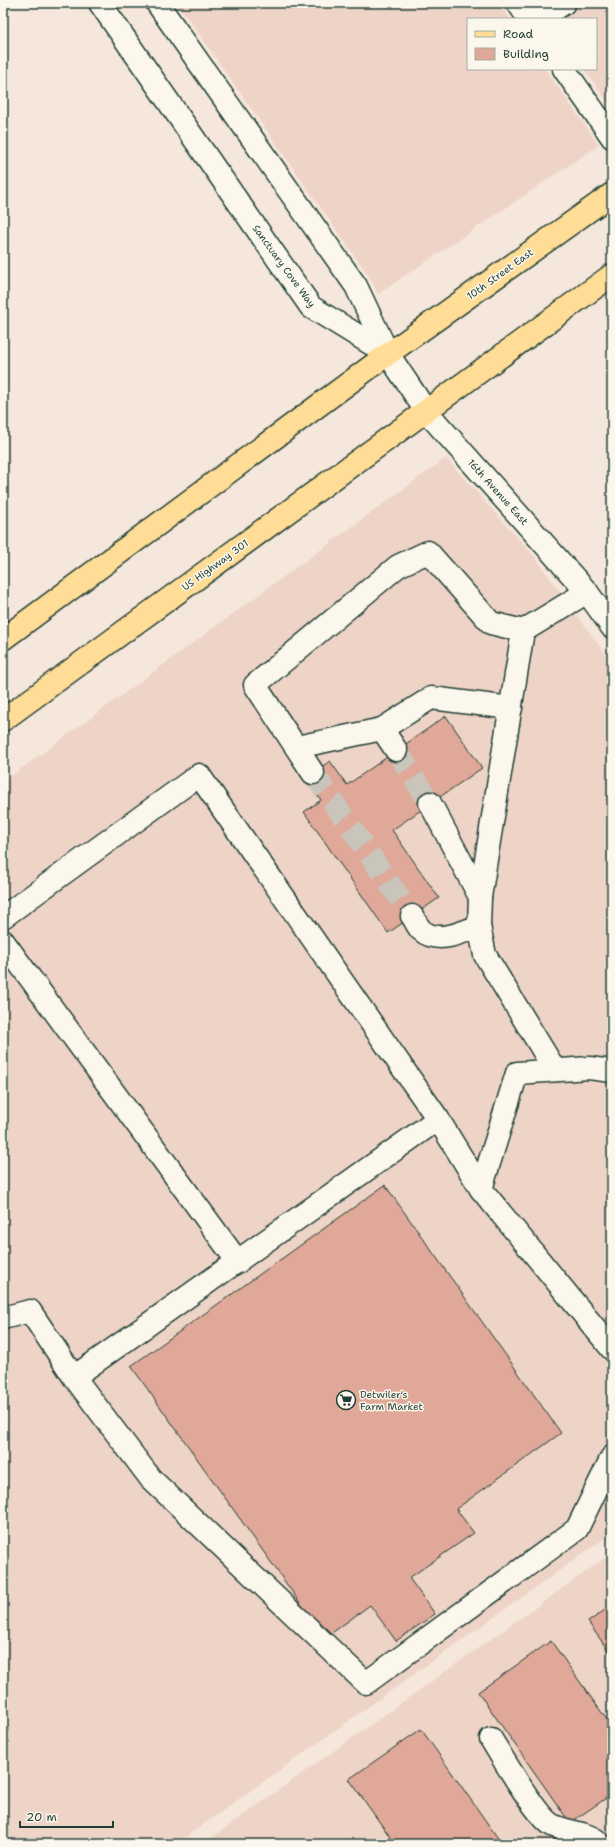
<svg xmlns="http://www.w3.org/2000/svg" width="615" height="1847" font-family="'Shantell Sans',sans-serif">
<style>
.built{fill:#eed4c7}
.building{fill:#dfa898;stroke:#1f3d34}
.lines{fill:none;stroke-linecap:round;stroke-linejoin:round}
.minor-tunnel{stroke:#cac5ba;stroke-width:22;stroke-dasharray:22 11;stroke-linecap:butt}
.minor-casing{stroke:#1f3d34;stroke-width:25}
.major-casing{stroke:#1f3d34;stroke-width:25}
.minor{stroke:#fbf7ec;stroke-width:22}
.major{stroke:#ffdd96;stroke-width:22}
.labels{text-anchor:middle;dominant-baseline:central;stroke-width:3;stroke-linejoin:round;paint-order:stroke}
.street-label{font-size:10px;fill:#1f3d34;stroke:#fbf7ec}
.poi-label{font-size:10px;fill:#1f3d34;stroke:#fbf7ec;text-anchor:start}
</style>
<rect width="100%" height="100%" fill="#f5e7db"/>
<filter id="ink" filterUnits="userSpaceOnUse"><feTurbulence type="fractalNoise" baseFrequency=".025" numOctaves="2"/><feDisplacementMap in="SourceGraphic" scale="8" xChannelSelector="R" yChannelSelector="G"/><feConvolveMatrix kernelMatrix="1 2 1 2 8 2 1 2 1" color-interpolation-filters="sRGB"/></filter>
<g filter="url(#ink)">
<g class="built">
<polygon points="177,3 499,3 510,19 468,19 468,69 545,69 599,145 378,294 369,276"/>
<polygon points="538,3 612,3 612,108 584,69 596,69 596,19 549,19"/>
<polygon points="446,458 534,556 612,663 612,1533 176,1844 3,1844 3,782"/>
<polygon points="612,1553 612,1844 203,1844"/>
</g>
<g class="building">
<polygon points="446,716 482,768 392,830 439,898 388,933 304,812 321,800 305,778 330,761 347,785"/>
<polygon points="385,1185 561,1433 456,1509 474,1533 409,1578 435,1614 396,1641 370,1605 325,1638 131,1366"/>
<polygon points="612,1605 612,1656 588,1622"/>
<polygon points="551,1641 612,1727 612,1794 570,1823 478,1692"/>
<polygon points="421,1729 502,1844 395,1844 349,1779"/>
</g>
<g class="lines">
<g class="minor-tunnel">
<polyline points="396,750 430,803"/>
<polyline points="313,773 412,916"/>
</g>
<g class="minor-casing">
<g id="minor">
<polyline points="100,3 311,307 388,354"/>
<polyline points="157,3 356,286 388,354 426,411 587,592 612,627"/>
<polyline points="518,3 529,19"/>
<polyline points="540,19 564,3"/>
<polyline points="564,69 612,137"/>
<polyline points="523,631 480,897 479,926 485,955 555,1070"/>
<polyline points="382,729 396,750"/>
<polyline points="297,747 382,729 431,698 511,708"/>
<polyline points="313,773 255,685 398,566 428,552 491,623 523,631 587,592"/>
<polyline points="430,803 480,897"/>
<path d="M412,916C415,920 418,927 421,930C438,945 462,932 479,926"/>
<polyline points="3,917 199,775 438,1119"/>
<polyline points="3,941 238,1262"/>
<polyline points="481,1189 517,1073 589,1068 612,1071"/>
<polyline points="3,1318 30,1311 74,1377"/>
<polyline points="612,1349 481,1189 438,1119 74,1377 151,1479 366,1683 577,1529 612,1457"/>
<path d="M491,1739C502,1757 537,1817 552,1825C564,1832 593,1833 600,1844"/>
</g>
</g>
<g class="major-casing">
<g id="major">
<polyline points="3,639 388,354 612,194"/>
<polyline points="3,720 612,275"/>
</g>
</g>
<use href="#minor" class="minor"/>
<use href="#major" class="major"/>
</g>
</g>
<defs>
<g id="supermarket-ring" transform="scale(1)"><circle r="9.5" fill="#fbf7ec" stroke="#1f3d34" stroke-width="1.5"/><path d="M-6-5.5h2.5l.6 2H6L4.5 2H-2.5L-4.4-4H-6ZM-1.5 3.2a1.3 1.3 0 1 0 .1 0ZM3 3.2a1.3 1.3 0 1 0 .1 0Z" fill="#1f3d34"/></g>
</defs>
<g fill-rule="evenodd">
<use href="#supermarket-ring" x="346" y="1400"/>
</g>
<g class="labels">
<g class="street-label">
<text transform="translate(284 266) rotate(54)">Sanctuary Cove Way</text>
<text transform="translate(500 274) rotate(-36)">10th Street East</text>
<text transform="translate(498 492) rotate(48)">16th Avenue East</text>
<text transform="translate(215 565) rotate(-36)">US Highway 301</text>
</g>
<g class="poi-label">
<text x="360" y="1394">Detwiler's<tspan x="360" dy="12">Farm Market</tspan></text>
</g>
</g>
<rect width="615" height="1847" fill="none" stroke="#fbf7ec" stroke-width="16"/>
<rect x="8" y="8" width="599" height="1831" fill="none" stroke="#1f3d34" stroke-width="1.5" filter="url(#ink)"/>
<rect x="467" y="18" width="130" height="52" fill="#fbf7ec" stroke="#a3ada2"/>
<rect x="475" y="31" width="20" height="6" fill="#ffdd96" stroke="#a3ada2"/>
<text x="503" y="38" font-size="12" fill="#1f3d34">Road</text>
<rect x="475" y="48" width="20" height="12" fill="#dfa898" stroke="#a3ada2"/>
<text x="503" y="58" font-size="12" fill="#1f3d34">Building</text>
<path d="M20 1821v6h93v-6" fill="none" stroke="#1f3d34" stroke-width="2"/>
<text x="26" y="1821" font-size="12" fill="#1f3d34" stroke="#fbf7ec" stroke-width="3" paint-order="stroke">20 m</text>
</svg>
